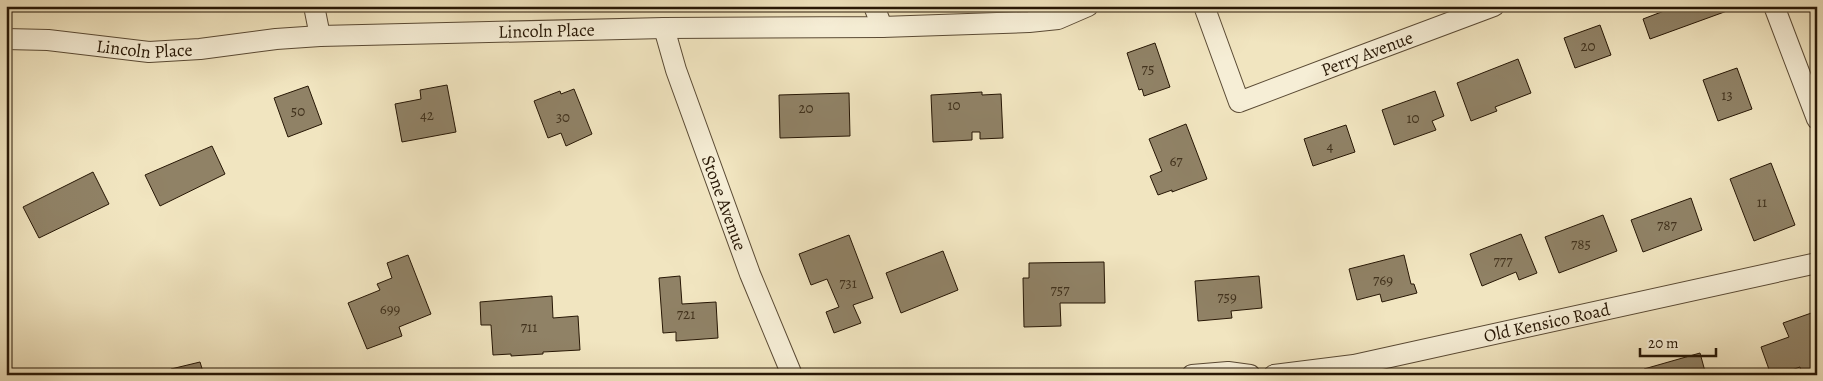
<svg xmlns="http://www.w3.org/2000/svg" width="1823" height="381" font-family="Alegreya,serif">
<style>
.building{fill:#908266;stroke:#271705}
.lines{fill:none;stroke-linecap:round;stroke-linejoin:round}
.minor-casing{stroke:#5a4a34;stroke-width:22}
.minor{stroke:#f6eed6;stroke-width:20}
.labels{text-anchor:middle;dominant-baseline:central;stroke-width:5;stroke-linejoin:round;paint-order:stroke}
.number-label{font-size:15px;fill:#41321d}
.street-label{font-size:18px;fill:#271705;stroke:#f6eed6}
</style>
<rect width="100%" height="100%" fill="#f1e5c0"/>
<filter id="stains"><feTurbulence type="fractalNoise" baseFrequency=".004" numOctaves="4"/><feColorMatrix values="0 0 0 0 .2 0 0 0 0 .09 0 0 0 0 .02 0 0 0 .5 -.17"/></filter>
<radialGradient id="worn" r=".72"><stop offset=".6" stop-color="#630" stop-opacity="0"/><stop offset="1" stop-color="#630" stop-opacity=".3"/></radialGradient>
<g class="building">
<polygon points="1662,6 1725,6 1727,11 1650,39 1643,19 1664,11"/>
<polygon points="1600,25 1611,55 1575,68 1564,38"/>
<polygon points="1155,43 1170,87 1144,96 1142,89 1139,90 1127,53"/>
<polygon points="1518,59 1531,93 1495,107 1497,111 1471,121 1457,83"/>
<polygon points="1737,68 1752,109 1718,121 1703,80"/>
<polygon points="447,85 456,132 402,142 395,104 421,99 420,90"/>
<polygon points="308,86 322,124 288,137 274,98"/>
<polygon points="574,89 592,134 566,146 561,133 548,138 534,101 560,91 561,94"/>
<polygon points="1435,91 1444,116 1432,121 1436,130 1394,145 1382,110"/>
<polygon points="982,92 982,95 1001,94 1003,138 980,139 980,132 972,132 972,140 933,142 931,95"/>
<polygon points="849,93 850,136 780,138 779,95"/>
<polygon points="1186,124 1207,179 1172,192 1172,190 1158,195 1150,176 1162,171 1149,139"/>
<polygon points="1346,125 1355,152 1313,166 1304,139"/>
<polygon points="212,146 225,174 160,206 145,175"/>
<polygon points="1771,163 1795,225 1754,241 1730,179"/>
<polygon points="93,172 109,204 39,238 23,207"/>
<polygon points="1691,198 1702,230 1643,252 1631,220"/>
<polygon points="1603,215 1617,251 1559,273 1545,237"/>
<polygon points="1521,234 1537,273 1519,280 1516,272 1482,286 1470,254"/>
<polygon points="849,235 873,298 853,305 861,323 834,333 826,312 839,307 827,279 811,285 799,254"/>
<polygon points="943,251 958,290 901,313 886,273"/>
<polygon points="408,255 431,314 399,327 402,336 367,349 348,303 380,290 377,284 392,278 387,263"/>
<polygon points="1404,255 1411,284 1414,284 1417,293 1382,302 1380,294 1357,300 1349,269"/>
<polygon points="1104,262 1105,303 1060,303 1061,326 1024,327 1023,278 1029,278 1029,263"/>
<polygon points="680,276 682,304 716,302 718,338 676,341 676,332 663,333 659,278"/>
<polygon points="1259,276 1262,308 1231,311 1232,318 1198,321 1195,281"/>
<polygon points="552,296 553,318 578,316 580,350 543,352 543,354 511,356 511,354 493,355 491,325 481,325 480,302"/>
<polygon points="1817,311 1817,370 1802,375 1800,367 1778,375 1771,375 1761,347 1789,337 1783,323"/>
<polygon points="1700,353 1706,375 1646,375 1644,369"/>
<polygon points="200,362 204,375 173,375 171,369"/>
</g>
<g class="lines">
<g class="minor-casing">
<g id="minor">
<polyline points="314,6 320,36"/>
<polyline points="874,6 882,27"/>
<path id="s1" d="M1204,6L1239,102L1355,58L1494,6"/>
<polyline points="1774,6 1817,119"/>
<path id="s2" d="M664,28L676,70L750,274L792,375"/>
<path id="s3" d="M6,39L48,40L149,52L200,49L276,39L320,36L664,28L882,27L1029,22L1058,19L1088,6"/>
<polyline points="1192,375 1228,372 1250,375"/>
<path id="s4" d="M1274,375L1354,365L1817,263"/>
</g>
</g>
<use href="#minor" class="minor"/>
</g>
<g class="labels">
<g class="number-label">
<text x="1588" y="46">20</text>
<text x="1148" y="69">75</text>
<text x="1727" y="95">13</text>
<text x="954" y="105">10</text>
<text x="806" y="108">20</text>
<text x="298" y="111">50</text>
<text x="427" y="115">42</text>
<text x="563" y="117">30</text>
<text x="1413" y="118">10</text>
<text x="1330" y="146">4</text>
<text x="1176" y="161">67</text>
<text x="1762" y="202">11</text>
<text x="1667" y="225">787</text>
<text x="1581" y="244">785</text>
<text x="1503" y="261">777</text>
<text x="1383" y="280">769</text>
<text x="848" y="283">731</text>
<text x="1060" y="290">757</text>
<text x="1227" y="297">759</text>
<text x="390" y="309">699</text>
<text x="686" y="314">721</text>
<text x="529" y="327">711</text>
</g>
<g class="street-label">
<text stroke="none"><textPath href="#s3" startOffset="542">Lincoln Place</textPath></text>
<text stroke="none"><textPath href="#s3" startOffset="139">Lincoln Place</textPath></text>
<text stroke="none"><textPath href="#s1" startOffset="239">Perry Avenue</textPath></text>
<text stroke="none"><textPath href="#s2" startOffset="185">Stone Avenue</textPath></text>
<text stroke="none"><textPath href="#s4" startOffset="278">Old Kensico Road</textPath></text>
</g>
</g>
<rect width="1823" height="381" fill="none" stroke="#f1e5c0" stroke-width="25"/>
<rect x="8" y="8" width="1808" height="366" fill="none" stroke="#271705" stroke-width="2.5"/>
<rect x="12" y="12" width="1798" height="356" fill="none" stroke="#271705"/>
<path d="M1640 348v8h76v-8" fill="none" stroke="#271705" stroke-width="2.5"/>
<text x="1648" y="348" font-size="15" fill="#271705" stroke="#f6eed6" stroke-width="4" paint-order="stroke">20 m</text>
<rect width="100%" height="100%" filter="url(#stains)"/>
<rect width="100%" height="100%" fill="url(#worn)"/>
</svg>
